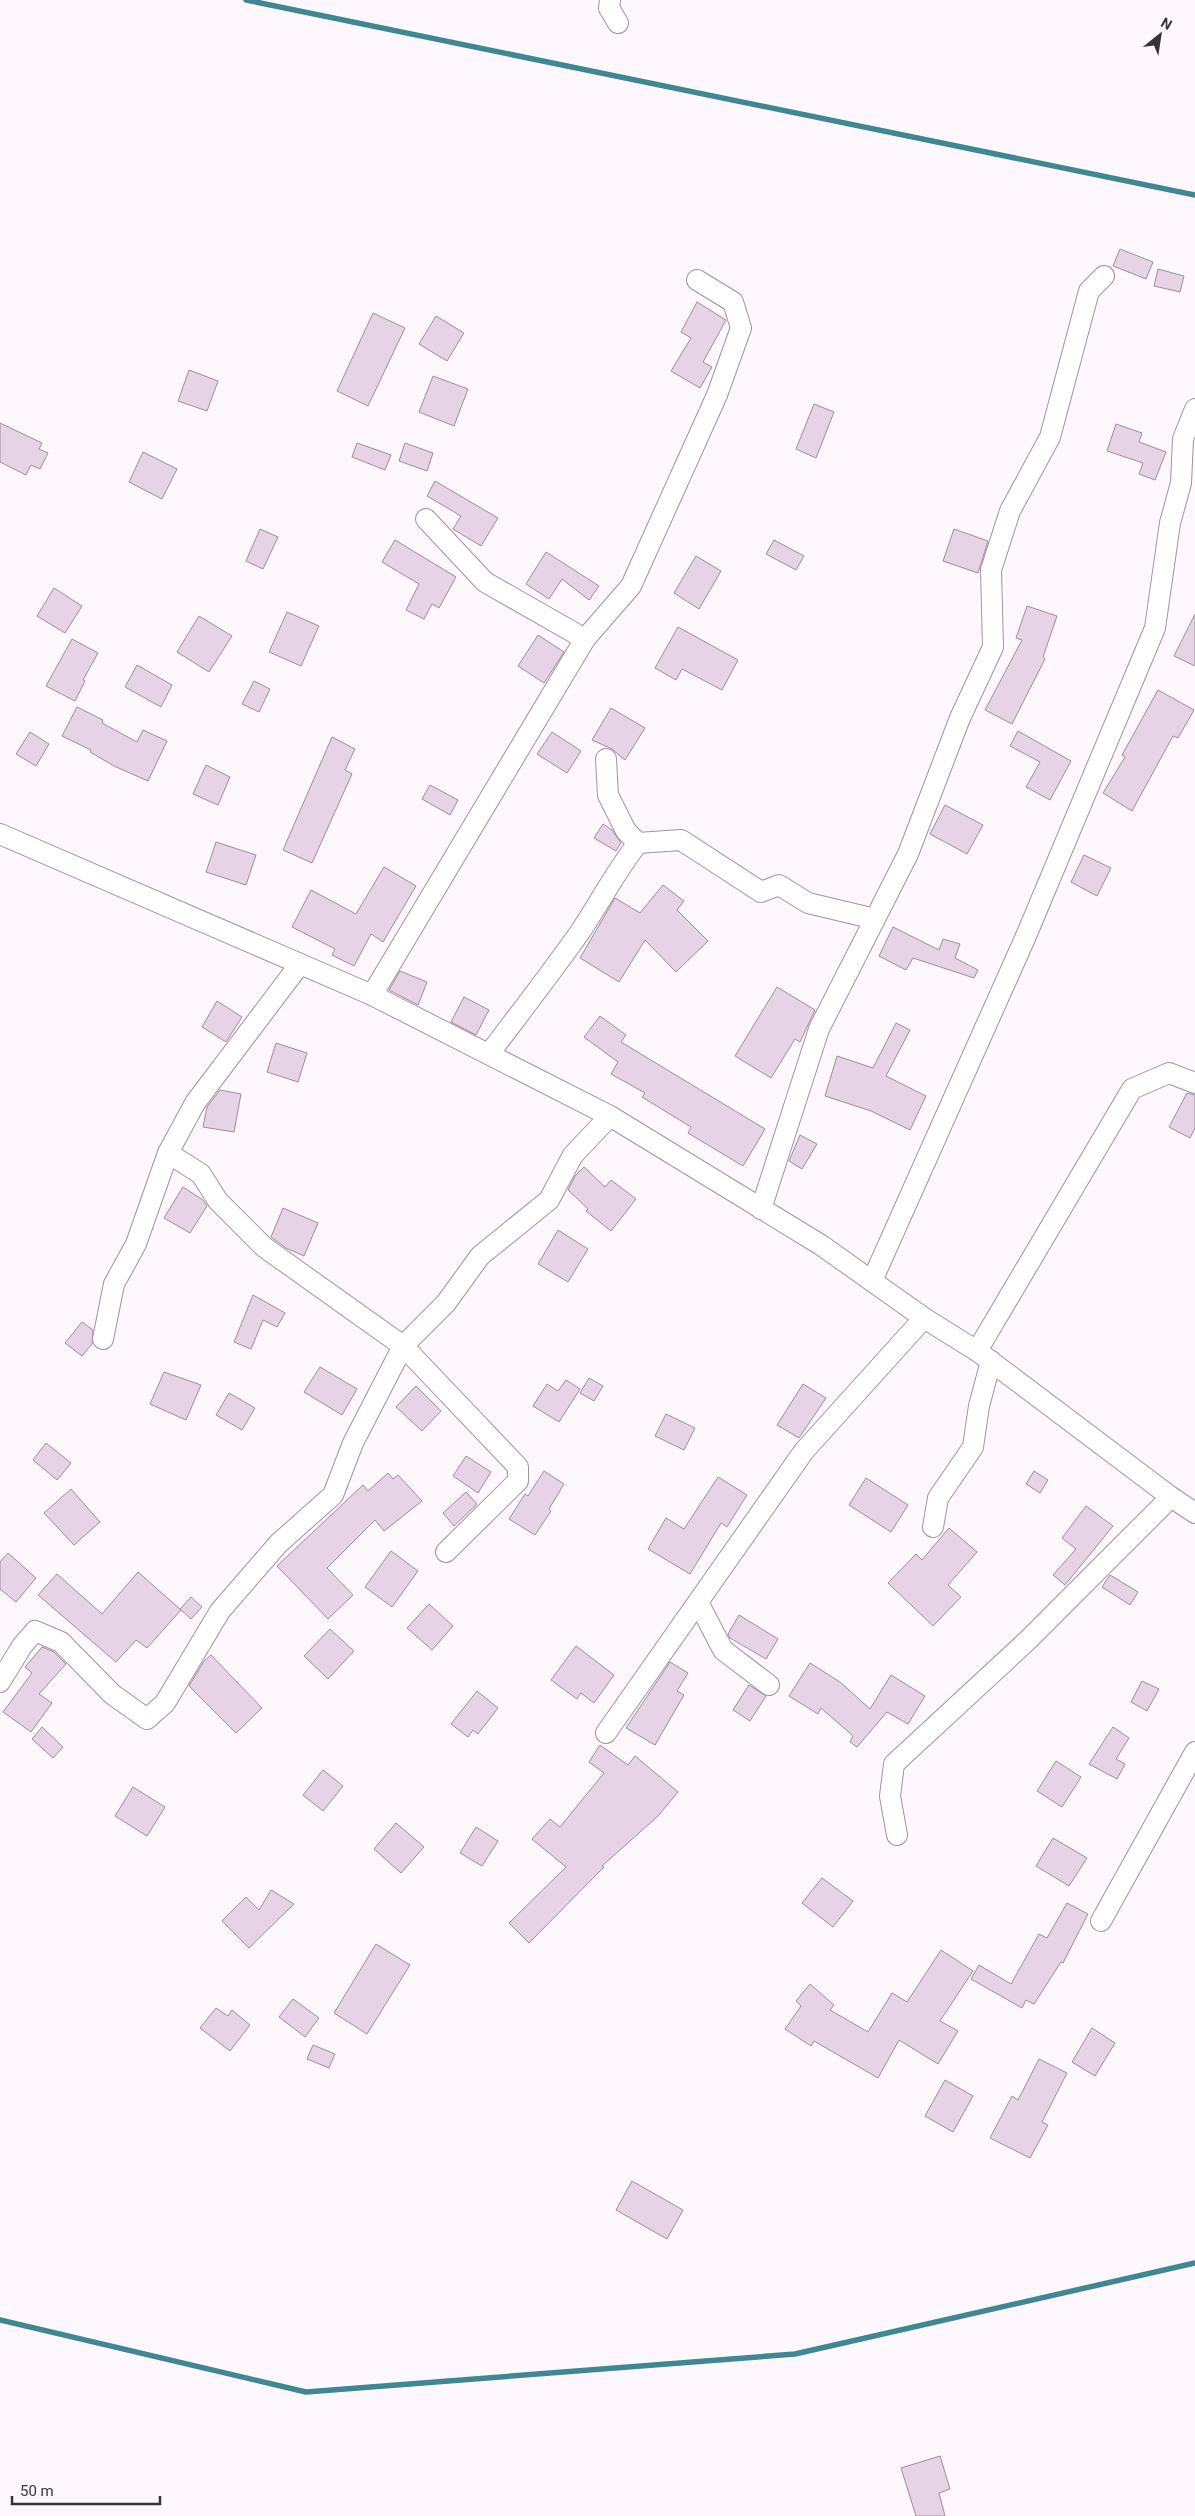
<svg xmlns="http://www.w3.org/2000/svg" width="1195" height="2516" font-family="Roboto,sans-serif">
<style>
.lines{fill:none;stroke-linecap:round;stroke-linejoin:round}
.stream{stroke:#3e8896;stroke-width:5.5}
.building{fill:#e7d3e6;stroke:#9e8c9d}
.minor-casing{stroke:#a391a2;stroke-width:22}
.minor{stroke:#fff;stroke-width:20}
</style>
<rect width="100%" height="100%" fill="#fff7fe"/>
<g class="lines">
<g class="stream">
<polyline points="246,0 1195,195"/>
<polyline points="0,2320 306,2392 795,2354 1195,2263"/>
</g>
</g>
<g class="building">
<polygon points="1120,249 1153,262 1146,279 1113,266"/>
<polygon points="1158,269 1184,276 1180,292 1154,286"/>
<polygon points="697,302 726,320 703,362 712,367 700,388 671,371 691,338 681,332"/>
<polygon points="373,313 405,328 368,406 337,391"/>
<polygon points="436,316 464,333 447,361 419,344"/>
<polygon points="189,370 218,381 207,411 178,401"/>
<polygon points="433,376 468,389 454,426 419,412"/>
<polygon points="814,404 834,412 816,458 796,449"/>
<polygon points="0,423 42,443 39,449 48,453 40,469 31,465 26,475 0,462"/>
<polygon points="1116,424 1142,433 1139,442 1166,452 1155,480 1139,474 1143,463 1107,451"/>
<polygon points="357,443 391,455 385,470 352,457"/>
<polygon points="405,443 433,453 427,471 399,461"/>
<polygon points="143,452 177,469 162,499 129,482"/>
<polygon points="435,481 498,518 481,546 453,529 461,516 427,496"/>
<polygon points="260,529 278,537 263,569 246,561"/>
<polygon points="954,529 988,541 978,573 943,561"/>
<polygon points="395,540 456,577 439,608 432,604 424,619 406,610 419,584 382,562"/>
<polygon points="774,540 804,556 796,570 766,554"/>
<polygon points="546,552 599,586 589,600 562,579 549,599 526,584"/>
<polygon points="696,556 721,571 699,609 674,593"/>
<polygon points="54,588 82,606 65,633 37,616"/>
<polygon points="1027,606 1057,616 1043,657 1045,659 1012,724 985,710 1022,640 1016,638"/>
<polygon points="287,612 319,626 301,666 269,652"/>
<polygon points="1195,614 1195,666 1174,656"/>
<polygon points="199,616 232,636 209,672 177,652"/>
<polygon points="678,627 738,660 722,690 682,669 676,680 655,668"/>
<polygon points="538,635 564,652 544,683 518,666"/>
<polygon points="72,639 98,653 83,680 85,681 75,701 46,686"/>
<polygon points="137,665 172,685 161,707 125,687"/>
<polygon points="254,681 270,689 259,712 242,704"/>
<polygon points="1158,690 1194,710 1178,738 1173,736 1132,811 1103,793 1125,757 1122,755"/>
<polygon points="77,707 103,720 102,723 137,742 143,730 167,741 148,781 114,766 90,752 91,750 62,736"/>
<polygon points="611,708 645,728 625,760 612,749 592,740"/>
<polygon points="1018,731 1071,761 1050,800 1026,787 1040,762 1010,746"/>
<polygon points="30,732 49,744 36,766 16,754"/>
<polygon points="552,732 581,751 567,773 537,754"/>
<polygon points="332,737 355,749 345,770 352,774 312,863 283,850"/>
<polygon points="206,765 230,777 218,805 193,794"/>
<polygon points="430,785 458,800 450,815 422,799"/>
<polygon points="945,805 983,825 967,854 930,834"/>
<polygon points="603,824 612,830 621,843 616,851 594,838"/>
<polygon points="216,842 256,855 246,885 206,872"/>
<polygon points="1084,855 1111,868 1097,896 1071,882"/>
<polygon points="384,867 416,886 383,942 371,934 354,966 332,955 335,949 292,927 311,890 356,914"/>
<polygon points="663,885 684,901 677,910 708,941 676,972 645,940 619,982 580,958 615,898 640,913"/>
<polygon points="893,927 939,950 943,939 960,944 955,958 978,970 974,978 913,958 906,970 879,956"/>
<polygon points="400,971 427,982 418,1005 389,990"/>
<polygon points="777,987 815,1010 800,1042 795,1039 771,1078 735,1056"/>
<polygon points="464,997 489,1010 476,1035 451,1022"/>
<polygon points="217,1001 242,1017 226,1042 202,1027"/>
<polygon points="600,1016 626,1035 621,1042 765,1129 743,1166 688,1133 691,1127 642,1097 645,1093 611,1074 618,1062 584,1037"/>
<polygon points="896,1023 910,1030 886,1076 926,1096 910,1130 871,1111 825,1096 837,1056 873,1068"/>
<polygon points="276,1043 307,1053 298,1082 267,1072"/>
<polygon points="220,1090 241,1094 234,1132 203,1127 207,1107"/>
<polygon points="1187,1093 1195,1095 1195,1128 1190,1138 1169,1127"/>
<polygon points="800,1135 817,1144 802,1169 789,1161"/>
<polygon points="584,1167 605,1187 611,1180 636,1199 611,1231 586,1211 588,1209 568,1190 575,1176"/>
<polygon points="183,1187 203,1200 207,1206 190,1233 164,1218"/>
<polygon points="283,1208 318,1223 304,1256 286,1248 271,1237"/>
<polygon points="558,1230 588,1249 568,1282 538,1264"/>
<polygon points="253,1295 285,1313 277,1327 263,1320 251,1349 234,1342"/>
<polygon points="82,1322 93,1330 92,1344 82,1356 65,1343"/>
<polygon points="320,1367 357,1389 342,1415 304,1392"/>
<polygon points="164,1372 201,1385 186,1420 150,1404"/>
<polygon points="589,1378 603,1386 594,1401 580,1393"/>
<polygon points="566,1380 580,1389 559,1422 533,1406 547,1384 558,1391"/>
<polygon points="803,1384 826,1398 799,1438 777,1425"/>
<polygon points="416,1386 441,1411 422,1431 396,1407"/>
<polygon points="229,1393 255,1408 242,1430 216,1415"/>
<polygon points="666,1414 695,1428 684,1450 655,1436"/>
<polygon points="46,1443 71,1463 57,1480 33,1460"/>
<polygon points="466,1456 491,1472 478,1493 453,1476"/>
<polygon points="544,1471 564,1484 549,1509 551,1511 535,1535 509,1519 525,1494 528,1496"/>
<polygon points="1034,1471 1048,1480 1040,1493 1026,1484"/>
<polygon points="388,1473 393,1479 398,1475 422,1501 384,1531 375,1520 327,1568 353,1595 328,1619 277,1566 363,1485 368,1491"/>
<polygon points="718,1477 747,1495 727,1527 721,1523 690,1574 648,1549 666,1518 684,1529"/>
<polygon points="866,1478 908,1505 891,1532 849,1505"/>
<polygon points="71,1489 100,1522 74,1545 44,1513"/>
<polygon points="466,1492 477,1504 454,1526 443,1513"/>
<polygon points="1086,1506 1113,1526 1065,1585 1053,1575 1076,1549 1062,1538"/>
<polygon points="949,1528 977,1552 948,1585 961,1597 933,1626 888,1583 916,1554 922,1560"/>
<polygon points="391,1551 418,1571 392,1607 365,1587"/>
<polygon points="8,1553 36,1578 16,1602 0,1589 0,1562"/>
<polygon points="138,1572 181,1610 147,1648 136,1640 116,1662 38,1595 57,1574 102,1614"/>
<polygon points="1110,1575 1138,1592 1130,1605 1102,1587"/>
<polygon points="191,1597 202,1607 191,1619 180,1609"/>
<polygon points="429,1604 453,1626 432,1650 407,1628"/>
<polygon points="739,1615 778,1639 766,1659 730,1638 728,1634"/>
<polygon points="330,1629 354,1651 328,1679 304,1656"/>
<polygon points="576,1646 614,1675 594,1703 581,1693 577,1699 551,1680"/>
<polygon points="42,1647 54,1652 66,1664 39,1694 52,1703 31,1732 3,1712 32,1673 25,1667"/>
<polygon points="211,1655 262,1708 236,1733 189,1686 204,1661"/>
<polygon points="670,1662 688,1673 677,1691 684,1695 655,1745 626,1728"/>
<polygon points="810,1663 840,1682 870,1709 891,1675 925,1696 908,1724 887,1712 857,1747 850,1742 853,1736 821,1708 818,1714 789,1696"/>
<polygon points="1142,1681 1159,1689 1147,1711 1131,1702"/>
<polygon points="749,1685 766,1696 750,1721 733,1710"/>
<polygon points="477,1691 498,1708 478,1734 473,1730 468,1737 451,1724"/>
<polygon points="42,1727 63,1747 53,1758 32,1739"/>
<polygon points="1113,1727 1129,1738 1116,1759 1125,1764 1117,1779 1089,1764"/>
<polygon points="600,1745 628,1765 635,1756 678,1792 658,1816 602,1866 604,1867 529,1943 509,1923 566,1867 532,1839 550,1819 560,1827 604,1773 589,1762"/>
<polygon points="1056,1761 1081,1777 1062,1807 1037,1791"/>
<polygon points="323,1770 343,1786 323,1811 303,1795"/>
<polygon points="133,1787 165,1807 147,1836 115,1816"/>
<polygon points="396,1823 424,1847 401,1873 374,1849"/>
<polygon points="476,1827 498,1841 482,1866 460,1853"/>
<polygon points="1053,1838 1087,1858 1069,1886 1036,1866"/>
<polygon points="822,1878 853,1901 833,1927 802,1903"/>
<polygon points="271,1890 294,1904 249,1948 222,1921 246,1897 259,1910"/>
<polygon points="1067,1903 1088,1914 1063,1963 1061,1962 1034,2004 1026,2000 1022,2008 971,1979 979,1965 1011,1984 1039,1934 1047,1938"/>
<polygon points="376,1944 410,1965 367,2034 334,2013"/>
<polygon points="941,1950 973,1971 940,2021 958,2031 938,2064 899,2040 878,2078 814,2041 811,2046 785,2029 801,2006 796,2001 810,1984 834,2005 830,2010 868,2032 892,1993 907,2002"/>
<polygon points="293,1999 319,2018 305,2037 279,2017"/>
<polygon points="216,2008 228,2016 232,2010 250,2025 230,2051 200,2028"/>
<polygon points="1092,2028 1115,2043 1095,2076 1072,2062"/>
<polygon points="313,2045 335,2054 329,2068 307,2059"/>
<polygon points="1039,2059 1067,2073 1042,2122 1048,2125 1030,2158 990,2138 1012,2096 1018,2100"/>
<polygon points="945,2080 973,2096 953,2132 925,2116"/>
<polygon points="632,2181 683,2210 667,2239 616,2210"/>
<polygon points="940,2456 950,2489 939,2493 945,2516 916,2516 901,2468"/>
</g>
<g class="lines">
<g class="minor-casing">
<g id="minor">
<polyline points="610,0 609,8 618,23"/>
<polyline points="426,519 485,582 585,639"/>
<polyline points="606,759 608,795 626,831 638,843 681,840 761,892 779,885 808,903 875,919"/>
<polyline points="0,834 372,995 610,1116 821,1245 924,1318 977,1351 1171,1497 1195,1513"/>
<polyline points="372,995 585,639 631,586 717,395 741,328 733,302 697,280"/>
<path d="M489,1054C520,1013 551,973 580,932C600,902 616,871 638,843"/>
<polyline points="168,1153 201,1174 218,1201 264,1247 403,1346 518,1467 518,1481 446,1552"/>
<polyline points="761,1209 819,1029 908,854 960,718 993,647 991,570 1010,511 1050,437 1089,291 1104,276"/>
<polyline points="872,1281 1026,936 1155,628 1170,523 1181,483 1183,439 1195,409"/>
<polyline points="103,1339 114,1284 136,1244 168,1153 195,1103 300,964"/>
<polyline points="977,1351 1132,1089 1169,1073 1195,1083"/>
<polyline points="933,1527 938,1498 973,1447 979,1406 991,1361"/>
<polyline points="698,1602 723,1650 769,1685"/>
<polyline points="0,1682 22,1646 35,1631 61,1642 112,1694 147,1719 165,1703 220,1611 279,1543 333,1495 353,1443 403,1346 446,1303 480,1256 549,1200 573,1155 610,1116"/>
<polyline points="606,1733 804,1451 924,1318"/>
<polyline points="897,1835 890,1796 894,1764 1028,1640 1171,1497"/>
<polyline points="1101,1921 1195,1752"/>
</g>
</g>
<use href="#minor" class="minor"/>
</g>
<g transform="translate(1160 35) rotate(30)" stroke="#fff7fe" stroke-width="4" paint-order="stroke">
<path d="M0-4L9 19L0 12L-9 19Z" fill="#3a323a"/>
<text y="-8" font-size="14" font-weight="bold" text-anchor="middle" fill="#3a323a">N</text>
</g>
<path d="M12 2496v8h148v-8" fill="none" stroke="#3a323a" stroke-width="2.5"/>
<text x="20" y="2496" font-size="15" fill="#3a323a" stroke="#fff7fe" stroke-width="4" paint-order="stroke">50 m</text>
</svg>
